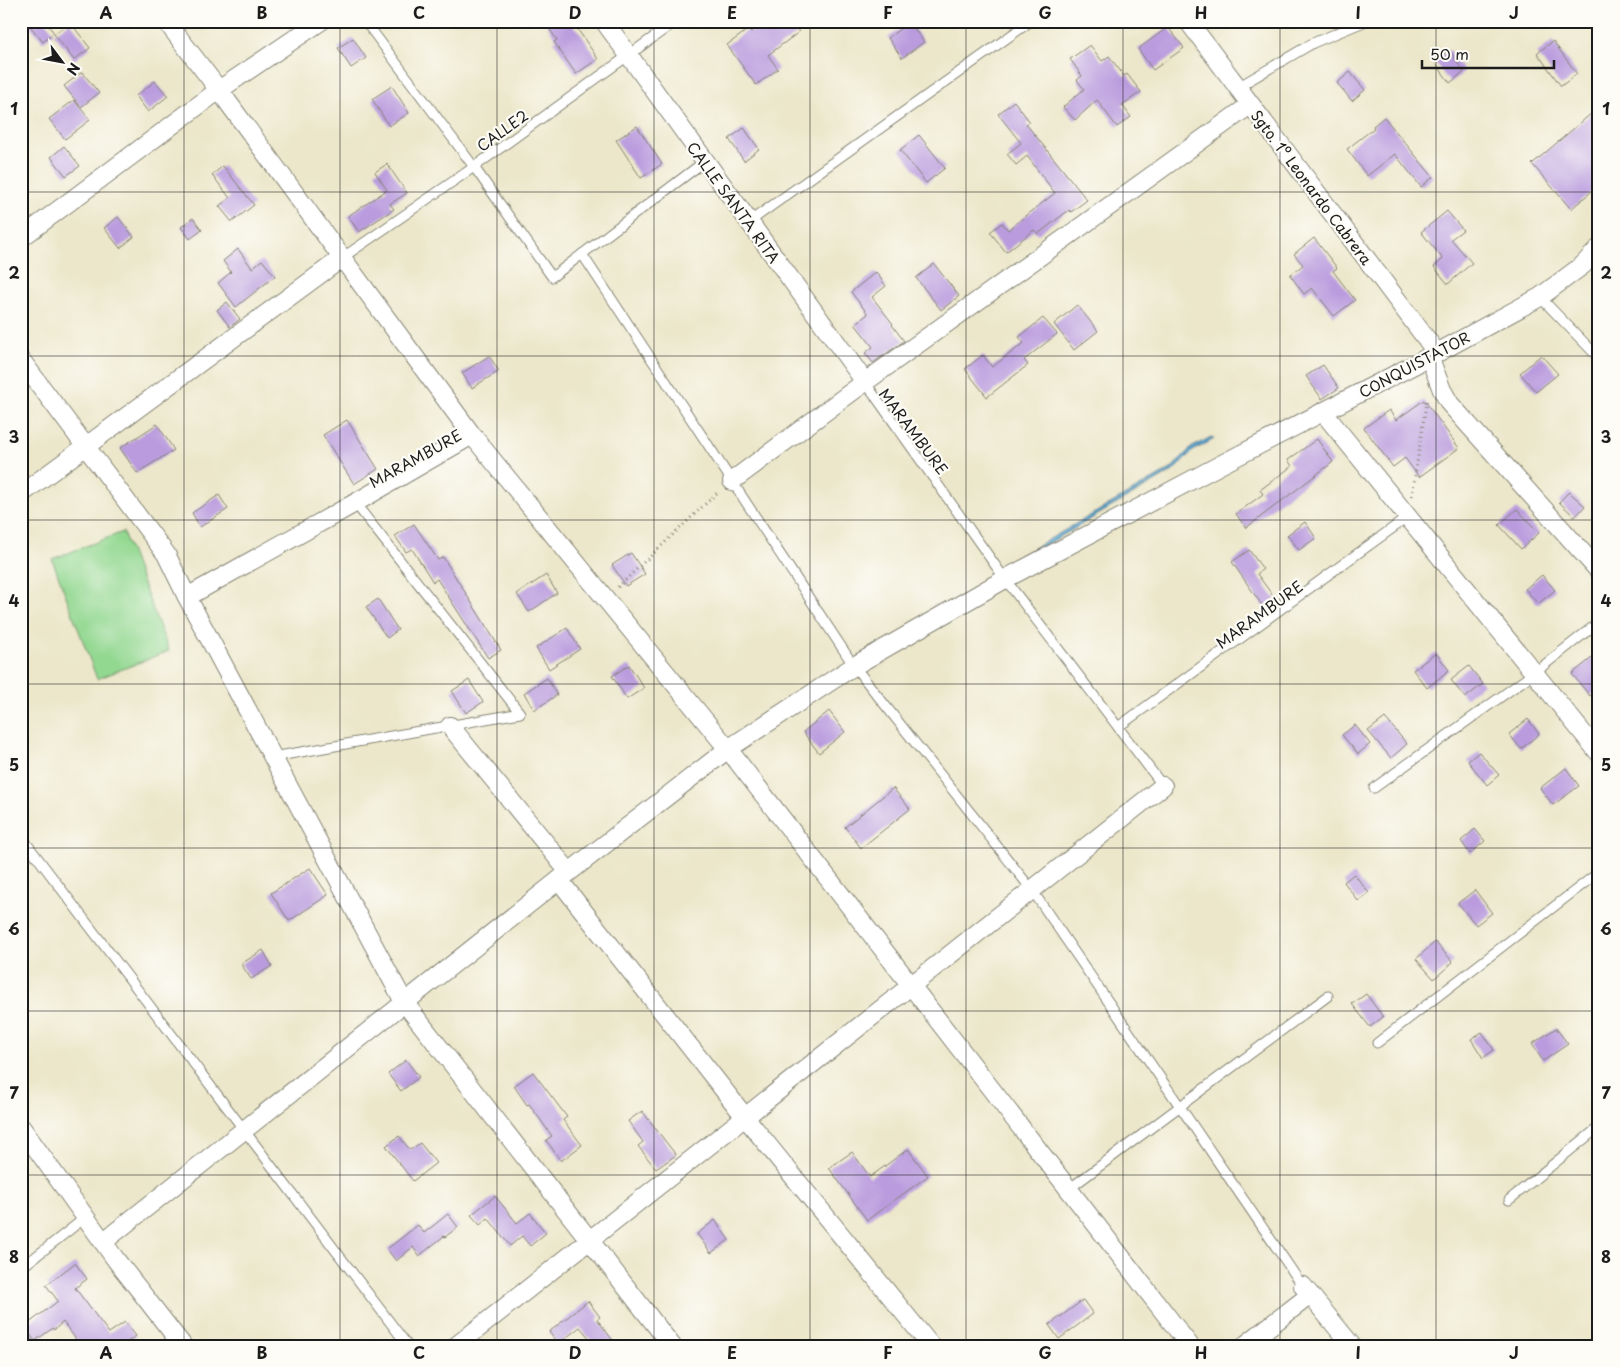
<svg xmlns="http://www.w3.org/2000/svg" width="1620" height="1367" font-family="'Playpen Sans',sans-serif">
<style>
.green{fill:#93d891;stroke:#587a56}
.water{fill:#56a6d0;stroke:#396176}
.building{fill:#ba9cde}
.lines{fill:none;stroke-linecap:round;stroke-linejoin:round}
.service-casing{stroke:#848273;stroke-width:11}
.minor-casing{stroke:#848273;stroke-width:20}
.path{stroke:#848273;stroke-width:3;stroke-dasharray:1 4;stroke-linecap:butt}
.service{stroke:#fff;stroke-width:9}
.minor{stroke:#fff;stroke-width:18}
.grid{fill:none;stroke:#1c1c1c;stroke-width:1;stroke-opacity:0.55}
.labels{text-anchor:middle;dominant-baseline:central;stroke-width:4.5;stroke-linejoin:round;paint-order:stroke}
.street-label{font-size:15px;fill:#1c1c1c;stroke:#fdfcf7}
.neatline{fill:none;stroke:#1c1c1c;stroke-width:2}
.grid-label{font-size:16px;text-anchor:middle;font-weight:bold;fill:#1c1c1c}
</style>
<rect width="100%" height="100%" fill="#fdfcf7"/>
<filter id="ink" filterUnits="userSpaceOnUse"><feTurbulence type="fractalNoise" baseFrequency=".02" numOctaves="2"/><feDisplacementMap in="SourceGraphic" scale="10" xChannelSelector="R" yChannelSelector="G"/><feConvolveMatrix kernelMatrix="1 2 1 2 8 2 1 2 1" color-interpolation-filters="sRGB"/></filter>
<filter id="wash" filterUnits="userSpaceOnUse"><feTurbulence type="fractalNoise" baseFrequency=".0096" numOctaves="4" result="noise"/><feDisplacementMap in="SourceGraphic" scale="20" xChannelSelector="R" yChannelSelector="G"/><feGaussianBlur stdDeviation="1.12" result="paint"/><feColorMatrix in="noise" values="0 0 0 0 0 0 0 0 0 0 0 0 0 0 0 0 0 1.4 0 .05"/><feComposite in="paint" operator="in"/></filter>
<g filter="url(#wash)">
<rect width="100%" height="100%" fill="#ece7ca"/>
<polygon class="green" points="123,532 169,651 97,679 52,559"/>
<polygon class="water" points="1211,437 1214,439 1193,451 1173,471 1017,562 1015,559 1171,469 1191,448"/>
<g id="blocks">
<g class="building">
<polygon points="26,21 45,21 54,33 43,42"/>
<polygon points="544,21 570,21 575,28 576,27 598,59 576,74 554,42 557,40"/>
<polygon points="766,21 791,21 799,32 768,55 778,69 756,85 727,45 749,29 751,32"/>
<polygon points="70,22 90,48 74,60 54,34"/>
<polygon points="909,22 924,42 902,58 888,38"/>
<polygon points="1168,27 1184,48 1153,70 1138,49"/>
<polygon points="353,38 366,58 351,68 338,48"/>
<polygon points="1553,41 1577,74 1561,86 1537,53"/>
<polygon points="1090,45 1102,61 1109,56 1124,76 1127,74 1141,92 1122,105 1131,117 1117,127 1097,100 1075,120 1063,107 1084,89 1077,80 1082,76 1070,59"/>
<polygon points="1449,50 1464,72 1450,83 1434,61"/>
<polygon points="82,72 99,93 81,107 64,86"/>
<polygon points="1350,72 1365,90 1352,101 1337,83"/>
<polygon points="155,81 168,96 148,112 136,96"/>
<polygon points="392,86 409,113 389,126 372,99"/>
<polygon points="74,100 90,120 65,139 49,119"/>
<polygon points="1014,101 1030,122 1026,124 1087,200 1071,212 1069,210 1038,234 1034,230 1006,252 990,232 1002,223 1008,230 1055,193 1027,156 1016,165 1007,154 1021,143 998,114"/>
<polygon points="1599,107 1599,185 1571,209 1532,164"/>
<polygon points="1384,117 1433,177 1421,187 1395,154 1367,176 1347,149 1374,128 1373,126"/>
<polygon points="637,126 662,164 641,178 616,140"/>
<polygon points="744,128 759,149 744,161 729,139"/>
<polygon points="919,135 945,168 926,183 900,150"/>
<polygon points="64,146 80,166 66,176 51,157"/>
<polygon points="387,164 407,193 390,204 394,209 359,232 348,216 387,190 375,172"/>
<polygon points="223,166 254,205 232,222 219,206 230,198 212,175"/>
<polygon points="1447,211 1463,230 1451,239 1472,263 1448,284 1434,267 1443,259 1421,232"/>
<polygon points="118,217 134,237 120,248 104,228"/>
<polygon points="193,218 202,230 190,239 181,227"/>
<polygon points="1314,238 1337,268 1333,271 1355,300 1334,316 1312,288 1304,294 1290,275 1303,265 1294,254"/>
<polygon points="238,249 252,268 262,260 275,276 236,307 218,283 231,272 223,261"/>
<polygon points="934,264 959,296 941,310 916,278"/>
<polygon points="876,272 886,286 872,297 893,324 892,325 904,341 873,363 865,353 873,347 855,324 868,314 851,292"/>
<polygon points="227,302 240,319 230,327 217,310"/>
<polygon points="1077,305 1098,331 1074,350 1054,324"/>
<polygon points="1043,318 1057,334 1024,360 1028,365 987,397 965,369 983,355 992,367 1024,343 1019,337"/>
<polygon points="1541,355 1558,374 1536,392 1520,373"/>
<polygon points="489,356 499,371 472,388 462,373"/>
<polygon points="1323,365 1339,388 1322,399 1306,376"/>
<polygon points="1424,400 1459,448 1419,477 1405,458 1393,467 1364,428 1389,410 1396,420"/>
<polygon points="347,420 378,469 354,484 323,435"/>
<polygon points="157,424 174,450 137,473 120,448"/>
<polygon points="1317,439 1333,462 1246,528 1236,514 1263,494 1260,490 1292,466 1288,460"/>
<polygon points="1569,492 1585,506 1575,517 1559,502"/>
<polygon points="219,495 228,509 200,527 192,513"/>
<polygon points="1517,509 1539,533 1521,549 1499,525"/>
<polygon points="1305,522 1316,538 1299,550 1287,535"/>
<polygon points="414,524 438,560 443,557 501,650 488,658 437,579 433,582 412,549 406,552 395,536"/>
<polygon points="1249,550 1263,569 1257,574 1276,600 1264,608 1232,562"/>
<polygon points="631,553 645,574 626,586 612,565"/>
<polygon points="546,575 557,593 529,612 517,594"/>
<polygon points="1542,575 1555,590 1538,604 1525,589"/>
<polygon points="378,599 398,630 387,638 366,607"/>
<polygon points="567,628 580,649 549,669 536,648"/>
<polygon points="1436,653 1449,670 1427,688 1413,670"/>
<polygon points="1593,657 1599,664 1599,688 1590,696 1572,674"/>
<polygon points="629,665 644,688 627,699 612,676"/>
<polygon points="1469,666 1483,684 1465,698 1451,680"/>
<polygon points="547,678 557,695 534,710 524,693"/>
<polygon points="469,680 483,702 466,713 452,691"/>
<polygon points="829,711 845,732 819,753 803,732"/>
<polygon points="1385,718 1407,744 1391,758 1368,731"/>
<polygon points="1528,719 1539,734 1521,749 1509,734"/>
<polygon points="1355,725 1370,744 1358,754 1342,735"/>
<polygon points="1479,752 1499,775 1487,785 1468,761"/>
<polygon points="1566,768 1579,786 1553,805 1540,788"/>
<polygon points="893,788 910,809 861,848 845,827"/>
<polygon points="1475,829 1485,841 1470,854 1461,841"/>
<polygon points="310,868 328,895 289,921 271,893"/>
<polygon points="1354,874 1369,893 1358,901 1344,882"/>
<polygon points="1475,890 1492,913 1476,925 1458,903"/>
<polygon points="1435,942 1453,962 1434,979 1416,959"/>
<polygon points="263,950 272,966 251,979 241,964"/>
<polygon points="1366,994 1383,1017 1370,1027 1352,1004"/>
<polygon points="1556,1028 1568,1044 1543,1061 1532,1044"/>
<polygon points="1482,1032 1494,1050 1483,1058 1471,1039"/>
<polygon points="406,1060 419,1077 401,1091 388,1074"/>
<polygon points="533,1072 567,1117 563,1120 582,1145 561,1161 546,1140 552,1136 529,1104 527,1105 514,1086"/>
<polygon points="642,1111 676,1155 656,1169 638,1146 643,1142 628,1121"/>
<polygon points="399,1136 410,1150 420,1143 436,1163 413,1181 386,1146"/>
<polygon points="908,1149 928,1176 867,1220 829,1168 852,1152 870,1177"/>
<polygon points="495,1196 517,1223 530,1213 546,1233 530,1246 522,1236 510,1246 488,1218 480,1225 471,1215"/>
<polygon points="448,1214 458,1227 445,1237 444,1236 419,1256 413,1247 396,1261 387,1249 418,1225 424,1233"/>
<polygon points="715,1220 729,1240 711,1253 697,1234"/>
<polygon points="75,1263 87,1279 75,1288 109,1333 125,1322 136,1336 122,1346 81,1346 63,1322 54,1330 53,1328 35,1341 24,1327 58,1301 46,1285"/>
<polygon points="1083,1300 1093,1314 1059,1339 1049,1325"/>
<polygon points="588,1301 600,1317 597,1319 617,1346 596,1346 580,1327 558,1344 549,1332"/>
</g>
</g>
</g>
<g filter="url(#ink)">
<use href="#blocks" fill-opacity="0" stroke="#848273" stroke-width="1"/>
<g class="lines">
<g class="service-casing">
<g id="service">
<polyline points="365,21 474,167 552,277 705,161"/>
<polyline points="1238,87 1313,43 1366,21"/>
<polyline points="749,222 1031,21"/>
<polyline points="582,254 854,666 1032,890 1302,1285"/>
<polyline points="342,258 474,167 676,21"/>
<polyline points="1540,297 1599,358"/>
<polyline points="865,382 1005,579 1163,786"/>
<polyline points="1118,727 1408,517"/>
<polyline points="273,757 520,713 355,503"/>
<polyline points="1374,788 1534,673 1599,622"/>
<polyline points="21,836 408,1346"/>
<polyline points="1377,1043 1599,872"/>
<polyline points="1069,1189 1328,996"/>
<polyline points="1509,1200 1599,1127"/>
<polyline points="21,1268 86,1217"/>
</g>
</g>
<g class="minor-casing">
<g id="minor">
<polyline points="166,21 219,90 472,435 728,749 1190,1346"/>
<polyline points="604,21 865,382"/>
<polyline points="1188,21 1437,353"/>
<polyline points="21,238 219,90 321,21"/>
<polyline points="1429,356 1442,390 1450,404 1599,571"/>
<polyline points="21,360 166,554 187,597 404,1002 672,1346"/>
<polyline points="1323,412 1599,753"/>
<polyline points="732,481 865,382 1250,105"/>
<polyline points="21,494 342,258"/>
<polyline points="187,597 355,503 472,435"/>
<polyline points="450,726 569,872"/>
<polyline points="559,880 745,1117 931,1346"/>
<polyline points="21,1127 116,1260 183,1346"/>
<polyline points="103,1242 559,880 728,749 854,666 1005,579 1220,465 1437,353 1540,297 1583,265 1599,248"/>
<polyline points="1303,1286 1352,1346"/>
<polyline points="21,1343 24,1346"/>
<polyline points="456,1346 1163,786"/>
<polyline points="1244,1346 1310,1295"/>
</g>
</g>
<g class="path">
<polyline points="1412,496 1427,398"/>
<polyline points="618,587 719,491"/>
</g>
<use href="#service" class="service"/>
<use href="#minor" class="minor"/>
</g>
</g>
<path class="grid" d="M184,21V1346M340,21V1346M497,21V1346M654,21V1346M810,21V1346M966,21V1346M1123,21V1346M1280,21V1346M1436,21V1346M21,192H1599M21,356H1599M21,520H1599M21,684H1599M21,848H1599M21,1011H1599M21,1175H1599"/>
<g class="labels">
<g class="street-label">
<text transform="translate(502 130) rotate(-36)">CALLE2</text>
<text transform="translate(1312 187) rotate(53)">Sgto. 1º Leonardo Cabrera</text>
<text transform="translate(734 202) rotate(54)">CALLE SANTA RITA</text>
<text transform="translate(1414 364) rotate(-28)">CONQUISTATOR</text>
<text transform="translate(914 431) rotate(53)">MARAMBURE</text>
<text transform="translate(415 458) rotate(-29)">MARAMBURE</text>
<text transform="translate(1259 614) rotate(-36)">MARAMBURE</text>
</g>
</g>
<rect width="1620" height="1367" fill="none" stroke="#fdfcf7" stroke-width="55"/>
<g transform="translate(62 62) rotate(122)" stroke="#fdfcf7" stroke-width="4" paint-order="stroke">
<path d="M0-4L9 19L0 12L-9 19Z" fill="#1c1c1c"/>
<text y="-8" font-size="14" font-weight="bold" text-anchor="middle" fill="#1c1c1c">N</text>
</g>
<path d="M1422 60v8h132v-8" fill="none" stroke="#1c1c1c" stroke-width="2.5"/>
<text x="1430" y="60" font-size="15" fill="#1c1c1c" stroke="#fdfcf7" stroke-width="4" paint-order="stroke">50 m</text>
<rect x="28" y="28" width="1564" height="1312" class="neatline"/>
<g class="grid-label">
<text x="106" y="19">A</text>
<text x="262" y="19">B</text>
<text x="419" y="19">C</text>
<text x="575" y="19">D</text>
<text x="732" y="19">E</text>
<text x="888" y="19">F</text>
<text x="1045" y="19">G</text>
<text x="1201" y="19">H</text>
<text x="1358" y="19">I</text>
<text x="1514" y="19">J</text>
<text x="14" y="115">1</text>
<text x="1606" y="115">1</text>
<text x="14" y="279">2</text>
<text x="1606" y="279">2</text>
<text x="14" y="443">3</text>
<text x="1606" y="443">3</text>
<text x="14" y="607">4</text>
<text x="1606" y="607">4</text>
<text x="14" y="771">5</text>
<text x="1606" y="771">5</text>
<text x="14" y="935">6</text>
<text x="1606" y="935">6</text>
<text x="14" y="1099">7</text>
<text x="1606" y="1099">7</text>
<text x="14" y="1263">8</text>
<text x="1606" y="1263">8</text>
<text x="106" y="1359">A</text>
<text x="262" y="1359">B</text>
<text x="419" y="1359">C</text>
<text x="575" y="1359">D</text>
<text x="732" y="1359">E</text>
<text x="888" y="1359">F</text>
<text x="1045" y="1359">G</text>
<text x="1201" y="1359">H</text>
<text x="1358" y="1359">I</text>
<text x="1514" y="1359">J</text>
</g>
</svg>
